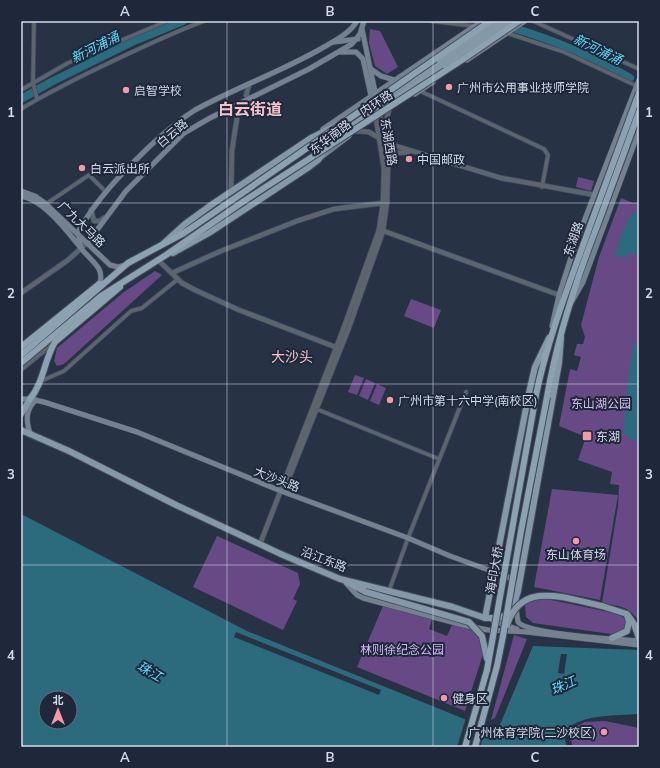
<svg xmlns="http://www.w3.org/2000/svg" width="660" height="768" font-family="Mulish,'Noto Sans SC',sans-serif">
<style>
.green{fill:#674a85}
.water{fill:#2c6b7e;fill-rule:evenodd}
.pier{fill:#283245}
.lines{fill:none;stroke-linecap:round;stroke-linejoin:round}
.river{stroke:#2c6b7e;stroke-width:8}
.minor-casing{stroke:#444d5f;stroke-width:5}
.tertiary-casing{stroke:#444d5f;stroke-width:6}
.secondary-casing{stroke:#444d5f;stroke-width:6}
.primary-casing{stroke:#444d5f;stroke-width:8}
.trunk-casing{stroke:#444d5f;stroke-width:8}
.minor{stroke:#5c656d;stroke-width:3.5}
.tertiary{stroke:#5c656d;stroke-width:4.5}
.secondary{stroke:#73828e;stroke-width:5}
.primary{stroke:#8498a7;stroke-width:6}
.trunk{stroke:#8ca2b2;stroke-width:6}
.primary-bridge-casing{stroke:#444d5f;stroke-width:8;stroke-linecap:butt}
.trunk-bridge-casing{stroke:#444d5f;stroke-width:8;stroke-linecap:butt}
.primary-bridge{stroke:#8498a7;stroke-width:6}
.trunk-bridge{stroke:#8ca2b2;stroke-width:6}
.grid{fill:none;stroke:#d4dae7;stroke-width:1;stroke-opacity:0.55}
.poi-dot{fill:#f39aa8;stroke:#1e283a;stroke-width:1.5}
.labels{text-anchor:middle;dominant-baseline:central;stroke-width:4;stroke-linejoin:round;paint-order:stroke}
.poi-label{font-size:12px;fill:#d4dae7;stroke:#1e283a;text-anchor:start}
.street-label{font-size:12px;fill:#d4dae7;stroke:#1e283a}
.park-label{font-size:12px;fill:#d5b9f5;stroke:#1e283a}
.water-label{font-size:13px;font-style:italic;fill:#61d9fd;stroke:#1e283a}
.quarter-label{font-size:14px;fill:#f6c2c9;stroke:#1e283a}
.district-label{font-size:16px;font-weight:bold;fill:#f6c2c9;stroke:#1e283a}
.neatline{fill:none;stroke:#d4dae7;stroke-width:1.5}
.grid-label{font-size:13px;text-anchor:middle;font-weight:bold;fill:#d4dae7}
</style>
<rect width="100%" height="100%" fill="#283245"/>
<g class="green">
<polygon points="370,29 380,31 398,67 387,74 375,66 369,43"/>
<polygon points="578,177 594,181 591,191 576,187"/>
<path d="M621,198L633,203L639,202V622C630,606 618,606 602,603L618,506L619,485L610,484L612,472L578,460L586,437L559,426L570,369L577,371L581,357L574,355L577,344H583L585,337L581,325L599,257Z"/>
<polygon points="155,271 162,275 64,364 57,366 54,361 57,348 124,292"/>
<polygon points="411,299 441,310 434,328 404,316"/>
<polygon points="355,375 364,378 357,395 348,392"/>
<polygon points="366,379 375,383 368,400 359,396"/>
<polygon points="377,384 386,388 379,405 370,401"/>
<polygon points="552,489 618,495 600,600 534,587"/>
<polygon points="217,536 298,573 300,584 293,599 297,601 283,630 193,587"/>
<polygon points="542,598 618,614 625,619 626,627 619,632 611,634 533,623 526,617 525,604 533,599"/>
<path d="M383,606L432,619L429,629L447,636L452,625L475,630C480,638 483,644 483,654L465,711L357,667Z"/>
<polygon points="514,635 527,639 495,718 491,720"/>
<polygon points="605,721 639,728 639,747 573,747 569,735 571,729 585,722"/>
</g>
<g class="water">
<path d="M639,209V256L629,252L627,257L615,256C619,243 626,213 639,209Z"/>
<polygon points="634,343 639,345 639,442 629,438 623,433 630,362"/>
<path d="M21,514L247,631L489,729L499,727L533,646L639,650V714C616,716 577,713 563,734L567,747H21ZM46,698H70V722H46Z"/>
</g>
<g class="pier">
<polygon points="236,632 381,690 379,695 234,637"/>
<polygon points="561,654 567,654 564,674 558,673"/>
<polygon points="466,718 487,726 480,747 457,747"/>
</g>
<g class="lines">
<g class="river">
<path d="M507,26C551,39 591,55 630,78"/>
<polyline points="21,99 51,82 134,41 183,21"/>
</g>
<g class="minor-casing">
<g id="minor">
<polyline points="34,21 33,82 37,99"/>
<polyline points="431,21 474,26"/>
<polyline points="533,21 639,69"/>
<polyline points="507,33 564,52 639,87"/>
<polyline points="21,90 68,63 167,21"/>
<polyline points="418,90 544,149 548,155 542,187"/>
<path d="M21,109C42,96 64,85 86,74C125,55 164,36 204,21"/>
<polyline points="46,204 89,175 105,191"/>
<polyline points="21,370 53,344"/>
<polyline points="41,381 64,371 131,311 142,308 178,279"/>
<polyline points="314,408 439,459"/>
<polyline points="389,591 408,538 466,392"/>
</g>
</g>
<g class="tertiary-casing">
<g id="tertiary">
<polyline points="249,85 246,95 251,99"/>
<polyline points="384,128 389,110"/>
<polyline points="169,130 177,133 178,139"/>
<polyline points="356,131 369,132 379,138"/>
<polyline points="386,143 501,178 595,195"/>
<polyline points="387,159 397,153 408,152"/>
<polyline points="231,192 232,150 239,105"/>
<polyline points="91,210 94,221 100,221 104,218"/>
<polyline points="381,230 559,295"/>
<polyline points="158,260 182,283 195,290 239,310 338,348"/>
<polyline points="172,273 221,251 297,221 334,209 383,203"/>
<polyline points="21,293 68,260 88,242"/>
<polyline points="283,488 287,483 348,330 383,231 387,202 388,164 380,116"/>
<polyline points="260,544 343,330 379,230 383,203 384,169 376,118"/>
</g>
</g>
<g class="secondary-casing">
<g id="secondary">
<polyline points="362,29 379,111"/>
<polyline points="334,42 358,39"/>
<polyline points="340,52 356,52 363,59 375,114"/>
<polyline points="467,60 525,21"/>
<polyline points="371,69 381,76 394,80"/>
<polyline points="415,94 433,82"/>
<polyline points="323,129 482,21"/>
<polyline points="320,158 349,136"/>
<polyline points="21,191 35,196 46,204 110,265 118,267 126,265"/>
<path d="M21,196C44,200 66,230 81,248C86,255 94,261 99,269C102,275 101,281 99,287"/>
<polyline points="88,242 126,191 184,133 210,118 309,69 352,44 360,34 364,21"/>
<path d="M81,248L78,232C97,198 122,173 150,146C164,133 179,120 195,110C237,87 283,71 324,47C336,40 350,33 357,21"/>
<polyline points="571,303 583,282 639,131"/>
<polyline points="552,326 559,295 576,242 639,80"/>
<polyline points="21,399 30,399 44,402 137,432 281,491 408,538 450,556 508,577 516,583 518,591"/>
<path d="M30,433C26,421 25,410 36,400"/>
<polyline points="346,583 357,595 363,598 463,625 488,630 529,632"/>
<path d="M516,608L518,622C529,635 618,639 639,641"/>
<polyline points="493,621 517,629"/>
<polyline points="527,632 639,645"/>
</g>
</g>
<g class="primary-casing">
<g id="primary">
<polyline points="383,98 440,61"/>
<polyline points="332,141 350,127 444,65"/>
<polyline points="164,243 185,224 214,203 311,138 337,125"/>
<polyline points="173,253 209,233 309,167 318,160 326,148"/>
<polyline points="21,414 30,399"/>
<polyline points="21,430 69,451 176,505 283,555 340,579 453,607 485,618 499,618 506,615 514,604 518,591 559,363 561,338"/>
<polyline points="347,582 366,592"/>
<polyline points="602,606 627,614 634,624 639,638"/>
<polyline points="485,618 529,393 535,367 549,338"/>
<polyline points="612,638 627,631 629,622 627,615"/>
</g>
</g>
<g class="trunk-casing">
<g id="trunk">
<polyline points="21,347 99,284"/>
<polyline points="21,355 128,263 184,233 241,194"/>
<polyline points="21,363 101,296 166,255 244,201"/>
<path d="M536,395C548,337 570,282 590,226"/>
<path d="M547,397C557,339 575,283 596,229"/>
<path d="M30,399C44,382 44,360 55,342L120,287"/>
<polyline points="465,747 487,670"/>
<polyline points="475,747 497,666 503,636"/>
</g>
</g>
<use href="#minor" class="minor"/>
<use href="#tertiary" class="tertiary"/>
<use href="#secondary" class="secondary"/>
<use href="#primary" class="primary"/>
<use href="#trunk" class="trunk"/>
<g class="primary-bridge-casing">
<g id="primary-bridge">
<polyline points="440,61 500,21"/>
<polyline points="444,65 509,21"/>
<polyline points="366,592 469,622 482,636 487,659"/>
<path d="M507,625C522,579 567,599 602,606"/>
</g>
</g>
<g class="trunk-bridge-casing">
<g id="trunk-bridge">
<polyline points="241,194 490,21"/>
<polyline points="244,201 462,60 519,21"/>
<polyline points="590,226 639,93"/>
<polyline points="596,229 639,112"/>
<polyline points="503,636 521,531 547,397"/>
<polyline points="487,670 536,395"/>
</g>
</g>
<use href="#primary-bridge" class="primary-bridge"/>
<use href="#trunk-bridge" class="trunk-bridge"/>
</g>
<path class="grid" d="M227,21V747M433,21V747M21,203H639M21,384H639M21,565H639"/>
<g class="poi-dot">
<circle cx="449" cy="87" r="4"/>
<circle cx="126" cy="90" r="4"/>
<circle cx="409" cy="159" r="4"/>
<circle cx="82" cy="168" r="4"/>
<circle cx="390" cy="400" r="4"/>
<rect x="582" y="431" width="10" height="10" rx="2"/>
<circle cx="576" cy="541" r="4"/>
<circle cx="444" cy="698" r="4"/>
<circle cx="604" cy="732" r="4"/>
</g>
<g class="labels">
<g class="poi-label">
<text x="457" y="87">广州市公用事业技师学院</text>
<text x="134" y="90">启智学校</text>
<text x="417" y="159">中国邮政</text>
<text x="90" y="168">白云派出所</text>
<text x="398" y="400">广州市第十六中学(南校区)</text>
<text x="596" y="436">东湖</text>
<text x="576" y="554" text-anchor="middle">东山体育场</text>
<text x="452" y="698">健身区</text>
<text x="596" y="732" text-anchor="end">广州体育学院(二沙校区)</text>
</g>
<g class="street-label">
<text transform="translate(376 103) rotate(-33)">内环路</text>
<text transform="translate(172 133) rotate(-41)">白云路</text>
<text transform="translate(330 137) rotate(-37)">东华南路</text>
<text transform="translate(389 142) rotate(81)">东湖西路</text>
<text transform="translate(82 224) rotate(44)">广九大马路</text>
<text transform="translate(573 239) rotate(-71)">东湖路</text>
<text transform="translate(277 479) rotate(21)">大沙头路</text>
<text transform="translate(324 559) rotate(21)">沿江东路</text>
<text transform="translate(494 570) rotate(-80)">海印大桥</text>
</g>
<g class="park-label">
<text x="601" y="403">东山湖公园</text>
<text x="402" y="649">林则徐纪念公园</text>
</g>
<g class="water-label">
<text transform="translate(95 47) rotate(-27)">新河浦涌</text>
<text transform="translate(598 49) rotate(26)">新河浦涌</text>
<text transform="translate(150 671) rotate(30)">珠江</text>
<text transform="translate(563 685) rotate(-24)">珠江</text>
</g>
<g class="quarter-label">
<text x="292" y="357">大沙头</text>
</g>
<g class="district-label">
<text x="250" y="109">白云街道</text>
</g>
</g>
<rect width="660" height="768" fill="none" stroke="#1e283a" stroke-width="44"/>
<g transform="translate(58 710)"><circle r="19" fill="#1e283a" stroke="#676f7f"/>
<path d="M0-3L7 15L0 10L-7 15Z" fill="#f39aa8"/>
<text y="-6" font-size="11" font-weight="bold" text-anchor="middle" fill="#d4dae7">北</text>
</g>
<rect x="22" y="22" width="616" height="724" class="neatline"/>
<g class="grid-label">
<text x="125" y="16">A</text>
<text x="330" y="16">B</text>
<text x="535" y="16">C</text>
<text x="11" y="117">1</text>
<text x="649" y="117">1</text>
<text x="11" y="298">2</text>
<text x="649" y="298">2</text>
<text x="11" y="479">3</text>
<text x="649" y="479">3</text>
<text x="11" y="660">4</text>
<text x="649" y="660">4</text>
<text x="125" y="762">A</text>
<text x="330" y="762">B</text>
<text x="535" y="762">C</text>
</g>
</svg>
